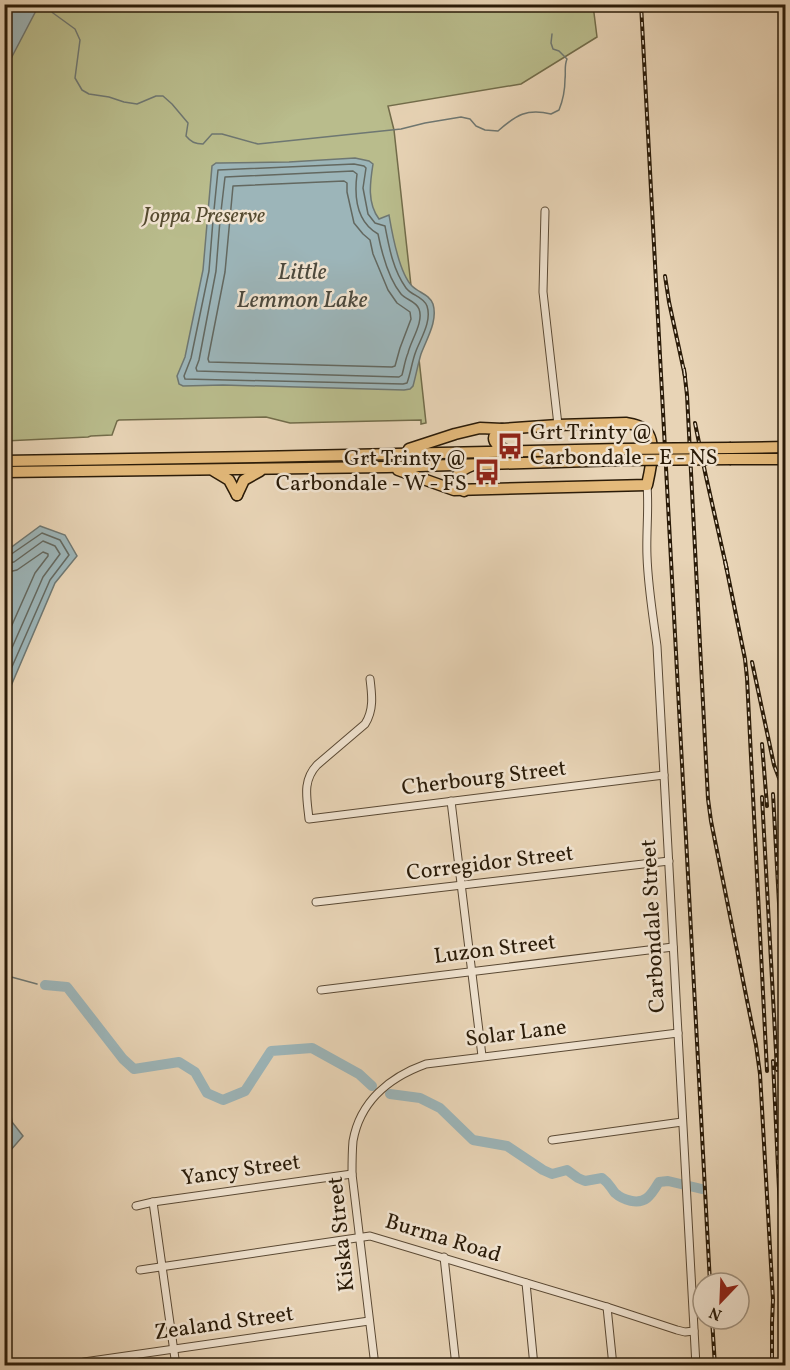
<svg xmlns="http://www.w3.org/2000/svg" width="790" height="1370" font-family="Vollkorn,serif">
<style>
.green{fill:#b9bc8c;stroke:#726c4a;stroke-width:1.5}
.water{fill:#9cb5b9;stroke:#6e7772;stroke-width:1.5}
.lines{fill:none;stroke-linecap:round;stroke-linejoin:round}
.shore{stroke:#636860;stroke-width:1.5}
.stream{stroke:#6e7772;stroke-width:1.5}
.river{stroke:#9cb5b9;stroke-width:10}
.street-casing{stroke:#5a4934;stroke-width:9}
.primary-casing{stroke:#2a1b08;stroke-width:13}
.street{stroke:#f0e3d0;stroke-width:7}
.primary{stroke:#e4ba7b;stroke-width:10}
.rail-casing{stroke:#2a1b08;stroke-width:4}
.rail{stroke:#f0e3d0;stroke-width:1.5;stroke-dasharray:4.5;stroke-linecap:butt}
.primary-bridge-casing{stroke:#2a1b08;stroke-width:13;stroke-linecap:butt}
.primary-bridge{stroke:#e4ba7b;stroke-width:10}
.labels{text-anchor:middle;dominant-baseline:central;stroke-width:5;stroke-linejoin:round;paint-order:stroke}
.park-label{font-size:22px;font-style:italic;fill:#554b30;stroke:#f0e3d0}
.poi-label{font-size:22px;fill:#2a1b08;stroke:#f0e3d0;text-anchor:start}
.street-label{font-size:22px;fill:#2a1b08;stroke:#f0e3d0}
.water-label{font-size:24px;font-style:italic;fill:#4c493d;stroke:#f0e3d0}
</style>
<rect width="100%" height="100%" fill="#e8d4b6"/>
<filter id="stains"><feTurbulence type="fractalNoise" baseFrequency=".00333" numOctaves="4"/><feColorMatrix values="0 0 0 0 .2 0 0 0 0 .09 0 0 0 0 .02 0 0 0 .5 -.17"/></filter>
<radialGradient id="worn" r=".72"><stop offset=".6" stop-color="#630" stop-opacity="0"/><stop offset="1" stop-color="#630" stop-opacity=".3"/></radialGradient>
<polygon class="green" points="5,5 593,5 597,37 521,84 388,106 394,130 426,423 421,424 421,420 290,423 266,417 119,420 117,421 112,435 91,436 88,437 5,441"/>
<g class="water">
<polygon points="5,4 39,5 5,70 4,5"/>
<path d="M355,158L369,161L373,164C370,183 367,203 379,219L389,215C392,233 399,273 412,286C419,293 429,294 433,304C438,321 427,338 421,354C418,364 416,375 413,386L410,389L404,390L223,385L183,386L179,384L177,376L185,357L203,270L212,166L216,163H220L289,162Z"/>
<polygon points="40,526 65,535 77,556 55,583 5,700 5,552"/>
<polygon points="5,1076 12,1122 23,1136 10,1151 5,1232"/>
</g>
<g class="lines">
<g class="shore">
<path d="M354,164L364,166L366,168L363,188L368,214L375,223L385,226C389,247 393,270 406,288C412,296 423,296 427,306C432,321 421,338 416,351C412,361 411,372 407,383L403,384L185,379L184,376L191,358L209,271L213,220L218,170Z"/>
<path d="M353,171L357,174C354,197 357,222 378,234C382,254 388,278 401,294C406,300 416,301 419,309C424,322 411,340 408,353C405,360 404,368 402,375L399,377L197,371L196,368L199,360L216,271L220,220L225,177Z"/>
<polygon points="344,181 347,183 347,192 354,223 363,234 370,240 373,254 388,290 397,303 410,312 411,319 400,348 395,366 392,367 209,362 208,359 225,272 233,186"/>
<polyline points="4,557 10,555 42,533 60,540 69,555 50,580 4,685"/>
<polyline points="4,564 14,562 43,541 55,546 60,554 43,577 4,666"/>
<polyline points="4,573 17,570 43,552 48,554 48,556 35,573 4,643"/>
</g>
<g class="stream">
<path d="M45,4L53,13L75,29L80,40L75,78L82,90L89,94L109,97L124,102L137,104L156,96H163L172,104L188,123L186,136C191,142 195,144 203,144L212,134H222L258,144L401,129L425,123L461,117L470,119L476,126L485,130L498,131C516,115 527,108 551,114L559,110C563,100 565,90 565,79C566,72 564,66 567,59L559,51L553,49L551,43L552,34"/>
<polyline points="4,975 37,984"/>
</g>
<g class="river">
<polyline points="45,985 67,987 123,1059 134,1069 179,1062 195,1072 207,1093 223,1100 245,1091 271,1051 312,1048 359,1074 372,1086"/>
<path d="M390,1094L420,1098L440,1108L473,1140L507,1146L543,1170L552,1174L567,1170L578,1178L585,1181L602,1178C610,1184 610,1187 615,1193C623,1200 638,1205 647,1198C652,1194 656,1187 659,1182L668,1181L702,1189"/>
</g>
<g class="street-casing">
<g id="street">
<polyline points="545,211 543,292 558,425"/>
<path d="M647,485C649,509 646,533 647,556C648,587 653,616 657,646L696,1366"/>
<path d="M370,679C372,695 374,710 365,724L317,765C302,781 307,798 309,819L664,775"/>
<polyline points="451,801 482,1056"/>
<polyline points="316,902 669,861"/>
<polyline points="321,990 673,947"/>
<polyline points="552,1140 682,1122"/>
<polyline points="153,1202 176,1366"/>
<polyline points="136,1206 153,1202 352,1174"/>
<polyline points="444,1257 456,1366"/>
<polyline points="140,1270 370,1236 607,1307 677,1330 685,1332 694,1331"/>
<polyline points="526,1283 534,1366"/>
<polyline points="607,1307 613,1366"/>
<polyline points="84,1362 369,1321"/>
<path d="M375,1366L352,1174C352,1163 352,1152 353,1141C360,1101 390,1077 426,1064L678,1033"/>
</g>
</g>
<g class="primary-casing">
<g id="primary">
<path d="M502,429C487,438 496,446 508,451"/>
<polyline points="731,448 786,447"/>
<polyline points="731,459 786,459"/>
<polyline points="4,461 256,457 621,449"/>
<path d="M398,470L454,490L647,485C650,471 658,440 644,429C639,425 632,424 626,423L558,425L502,429L480,428L455,434L409,449"/>
<polyline points="214,471 229,480 237,495"/>
<polyline points="4,472 387,467 621,460"/>
<path d="M464,491L459,487L456,479C459,471 465,468 473,465"/>
<polyline points="237,495 244,480 260,471"/>
</g>
</g>
<use href="#street" class="street"/>
<use href="#primary" class="primary"/>
<g class="rail-casing">
<g id="rail">
<polyline points="641,4 710,1283"/>
<polyline points="665,276 669,302 685,376"/>
<polyline points="684,369 687,395 708,799 711,821 756,1045 760,1074 773,1300 772,1323 772,1366"/>
<polyline points="695,423 705,472 727,570"/>
<polyline points="725,561 745,659 747,678 767,1071"/>
<polyline points="752,662 774,765 786,796"/>
<polyline points="762,744 767,806"/>
<polyline points="773,794 786,1031"/>
<polyline points="762,797 777,1070"/>
<polyline points="783,1057 786,1094"/>
<polyline points="773,1061 783,1274"/>
<polyline points="780,1309 784,1267"/>
<polyline points="712,1319 715,1366"/>
</g>
</g>
<use href="#rail" class="rail"/>
<g class="primary-bridge-casing">
<g id="primary-bridge">
<polyline points="621,449 731,448"/>
<polyline points="621,460 731,459"/>
</g>
</g>
<use href="#primary-bridge" class="primary-bridge"/>
</g>
<defs>
<g id="bus-bare" transform="scale(2.07)"><path d="M-5-6H5V4H4V6H2V4H-2V6H-4V4H-5ZM-3.5-4V0h7V-4ZM-3.5 1.2v1.5H-2V1.2ZM2 1.2v1.5H3.5V1.2Z" fill="#8f2418" stroke="#f0e3d0" stroke-width="2.5" paint-order="stroke"/></g>
</defs>
<g fill-rule="evenodd">
<use href="#bus-bare" x="510" y="446"/>
<use href="#bus-bare" x="487" y="472"/>
</g>
<g class="labels">
<g class="park-label">
<text x="204" y="216">Joppa Preserve</text>
</g>
<g class="poi-label">
<text x="530" y="433">Grt Trinty @<tspan x="530" dy="25">Carbondale - E - NS</tspan></text>
<text x="467" y="459" text-anchor="end">Grt Trinty @<tspan x="467" dy="25">Carbondale - W - FS</tspan></text>
</g>
<g class="street-label">
<text transform="translate(484 779) rotate(-7)">Cherbourg Street</text>
<text transform="translate(490 864) rotate(-7)">Corregidor Street</text>
<text transform="translate(654 926) rotate(-93)">Carbondale Street</text>
<text transform="translate(495 950) rotate(-7)">Luzon Street</text>
<text transform="translate(516 1034) rotate(-7)">Solar Lane</text>
<text transform="translate(241 1171) rotate(-8)">Yancy Street</text>
<text transform="translate(342 1234) rotate(-96)">Kiska Street</text>
<text transform="translate(443 1239) rotate(17)">Burma Road</text>
<text transform="translate(224 1324) rotate(-8)">Zealand Street</text>
</g>
<g class="water-label">
<text x="302" y="273">Little<tspan x="302" dy="28">Lemmon Lake</tspan></text>
</g>
</g>
<rect width="790" height="1370" fill="none" stroke="#e8d4b6" stroke-width="24"/>
<rect x="6" y="6" width="778" height="1358" fill="none" stroke="#2a1b08" stroke-width="3"/>
<rect x="12" y="12" width="766" height="1346" fill="none" stroke="#2a1b08" stroke-width="1.5"/>
<g transform="translate(721 1301) rotate(203)"><circle r="28" fill="#f0e3d0" stroke="#a19380" stroke-width="1.5"/>
<path d="M0-4.5L10 22L0 15L-10 22Z" fill="#8f2418"/>
<text y="-9" font-size="16" font-weight="bold" text-anchor="middle" fill="#2a1b08">N</text>
</g>
<rect width="100%" height="100%" filter="url(#stains)"/>
<rect width="100%" height="100%" fill="url(#worn)"/>
</svg>
